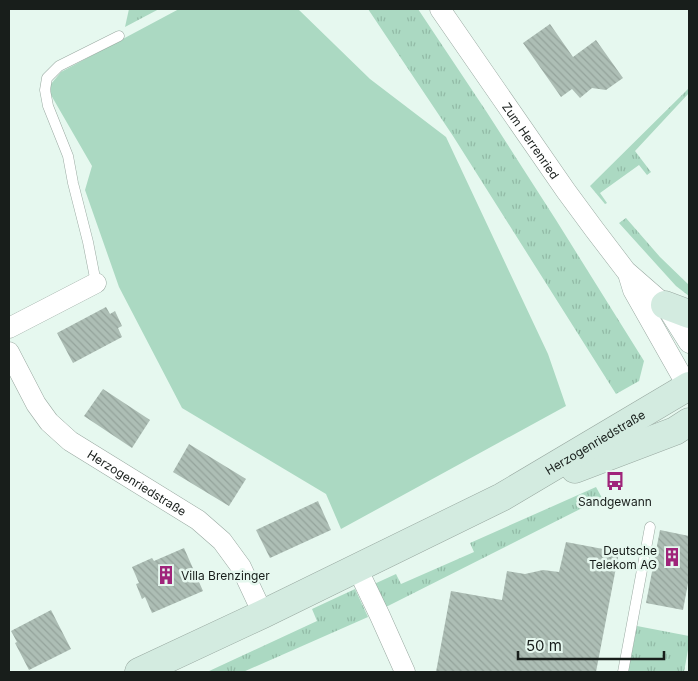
<svg xmlns="http://www.w3.org/2000/svg" width="698" height="681" font-family="Inter,sans-serif">
<style>
.grass{fill:url(#grass-tufts)}
.garden{fill:#abd9c2}
.building{fill:url(#building-back-hatch)}
.lines{fill:none;stroke-linecap:round;stroke-linejoin:round}
.lane-casing{stroke:#99a9a1;stroke-width:11}
.street-casing{stroke:#99a9a1;stroke-width:21}
.secondary-casing{stroke:#99a9a1;stroke-width:29}
.lane{stroke:#fff;stroke-width:10}
.street{stroke:#fff;stroke-width:20}
.secondary{stroke:#d3ebe0;stroke-width:28}
.labels{text-anchor:middle;dominant-baseline:central;stroke-width:5;stroke-linejoin:round;paint-order:stroke}
.street-label{font-size:12px;fill:#181e1b;stroke:#e6f8ef}
.poi-label{font-size:12px;fill:#181e1b;stroke:#e6f8ef}
</style>
<defs>
<pattern id="grass-tufts" width="24" height="20" patternUnits="userSpaceOnUse" patternTransform="scale(1.25)"><rect width="24" height="20" fill="#abd9c2"/><path d="M3 7l-1-3M5 7V3M7 7l1-3M15 17l-1-3M17 17v-4M19 17l1-3" fill="none" stroke="#92baa6"/></pattern>
<pattern id="building-back-hatch" width="6" height="6" patternUnits="userSpaceOnUse" patternTransform="scale(1.25)"><rect width="6" height="6" fill="#adbeb5"/><path d="M-1 5l2 2M0 0l6 6M5-1l2 2" fill="none" stroke="#94a39b"/></pattern>
</defs>
<rect width="100%" height="100%" fill="#e6f8ef"/>
<g class="grass">
<polygon points="129,9 159,9 125,27"/>
<polygon points="368,9 418,9 486,111 556,220 644,361 639,381 616,394 453,136"/>
<polygon points="689,88 689,93 635,151 651,172 647,175 639,165 600,193 607,203 605,204 590,186"/>
<polygon points="626,218 660,257 689,285 689,296 676,286 666,275 619,223"/>
<polygon points="596,487 602,498 382,609 372,585 396,574 401,584 474,552 470,543"/>
<polygon points="355,589 368,617 243,672 207,672 317,621 312,609"/>
<polygon points="637,626 689,636 689,644 684,672 628,672"/>
</g>
<polygon class="garden" points="179,9 298,9 370,79 446,137 548,354 566,406 341,529 326,494 182,408 119,287 85,190 92,166 51,95 51,84 61,72"/>
<g class="building">
<polygon points="550,24 573,57 596,40 623,78 606,90 592,88 580,98 572,89 561,97 523,43"/>
<polygon points="106,307 110,314 115,311 122,326 118,328 122,337 73,363 57,333"/>
<polygon points="103,389 150,420 132,448 84,416"/>
<polygon points="189,444 246,479 229,506 173,472"/>
<polygon points="318,501 331,530 270,558 256,530"/>
<polygon points="660,530 689,536 689,578 683,610 646,603"/>
<polygon points="566,542 619,552 596,672 436,672 451,591 502,600 507,571 525,574 543,570 559,572"/>
<polygon points="184,548 203,591 152,613 145,597 142,599 136,584 139,583 132,567 152,558 154,561"/>
<polygon points="51,610 71,649 29,670 15,643 17,642 11,631"/>
</g>
<g class="lines">
<g class="lane-casing">
<g id="lane">
<polyline points="96,283 88,242 73,183 68,156 48,106 45,90 47,78 59,66 119,36"/>
<polyline points="623,672 650,527"/>
</g>
</g>
<g class="street-casing">
<g id="street">
<path id="s1" d="M440,9L566,191L594,229L626,271L665,305L689,343"/>
<polyline points="629,277 633,290 689,389"/>
<polyline points="9,328 96,283"/>
<path id="s2" d="M9,352L36,404L49,422L70,441L198,520L222,541L241,567L263,614"/>
<polyline points="357,568 380,616 405,672"/>
</g>
</g>
<g class="secondary-casing">
<g id="secondary">
<polyline points="665,305 689,314"/>
<polyline points="575,469 675,431 689,422"/>
<path id="s3" d="M139,672L263,614L502,497L689,386"/>
</g>
</g>
<use href="#lane" class="lane"/>
<use href="#street" class="street"/>
<use href="#secondary" class="secondary"/>
</g>
<defs>
<g id="bus-bare" transform="scale(1.5)"><path d="M-5-6H5V4H4V6H2V4H-2V6H-4V4H-5ZM-3.5-4V0h7V-4ZM-3.5 1.2v1.5H-2V1.2ZM2 1.2v1.5H3.5V1.2Z" fill="#9f247a" stroke="#e6f8ef" stroke-width="2.5" paint-order="stroke"/></g>
<g id="building-bare" transform="scale(1.5)"><path d="M-4-6H4V6H1V3H-1V6H-4ZM-2.5-4.3h1.7v1.8h-1.7ZM.8-4.3h1.7v1.8H.8ZM-2.5-1h1.7V.8h-1.7ZM.8-1h1.7V.8H.8Z" fill="#9f247a" stroke="#e6f8ef" stroke-width="2.5" paint-order="stroke"/></g>
</defs>
<g fill-rule="evenodd">
<use href="#bus-bare" x="615" y="481"/>
<use href="#building-bare" x="672" y="557"/>
<use href="#building-bare" x="166" y="575"/>
</g>
<g class="labels">
<g class="street-label">
<text stroke="none"><textPath href="#s1" startOffset="160">Zum Herrenried</textPath></text>
<text stroke="none"><textPath href="#s3" startOffset="511">Herzogenriedstraße</textPath></text>
<text stroke="none"><textPath href="#s2" startOffset="188">Herzogenriedstraße</textPath></text>
</g>
<g class="poi-label">
<text x="615" y="501">Sandgewann</text>
<text x="657" y="550" text-anchor="end">Deutsche<tspan x="657" dy="14">Telekom AG</tspan></text>
<text x="181" y="575" text-anchor="start">Villa Brenzinger</text>
</g>
</g>
<rect width="698" height="681" fill="none" stroke="#181e1b" stroke-width="20"/>
<path d="M518 651v8h146v-8" fill="none" stroke="#181e1b" stroke-width="2.5"/>
<text x="526" y="651" font-size="15" fill="#181e1b" stroke="#e6f8ef" stroke-width="4" paint-order="stroke">50 m</text>
</svg>
